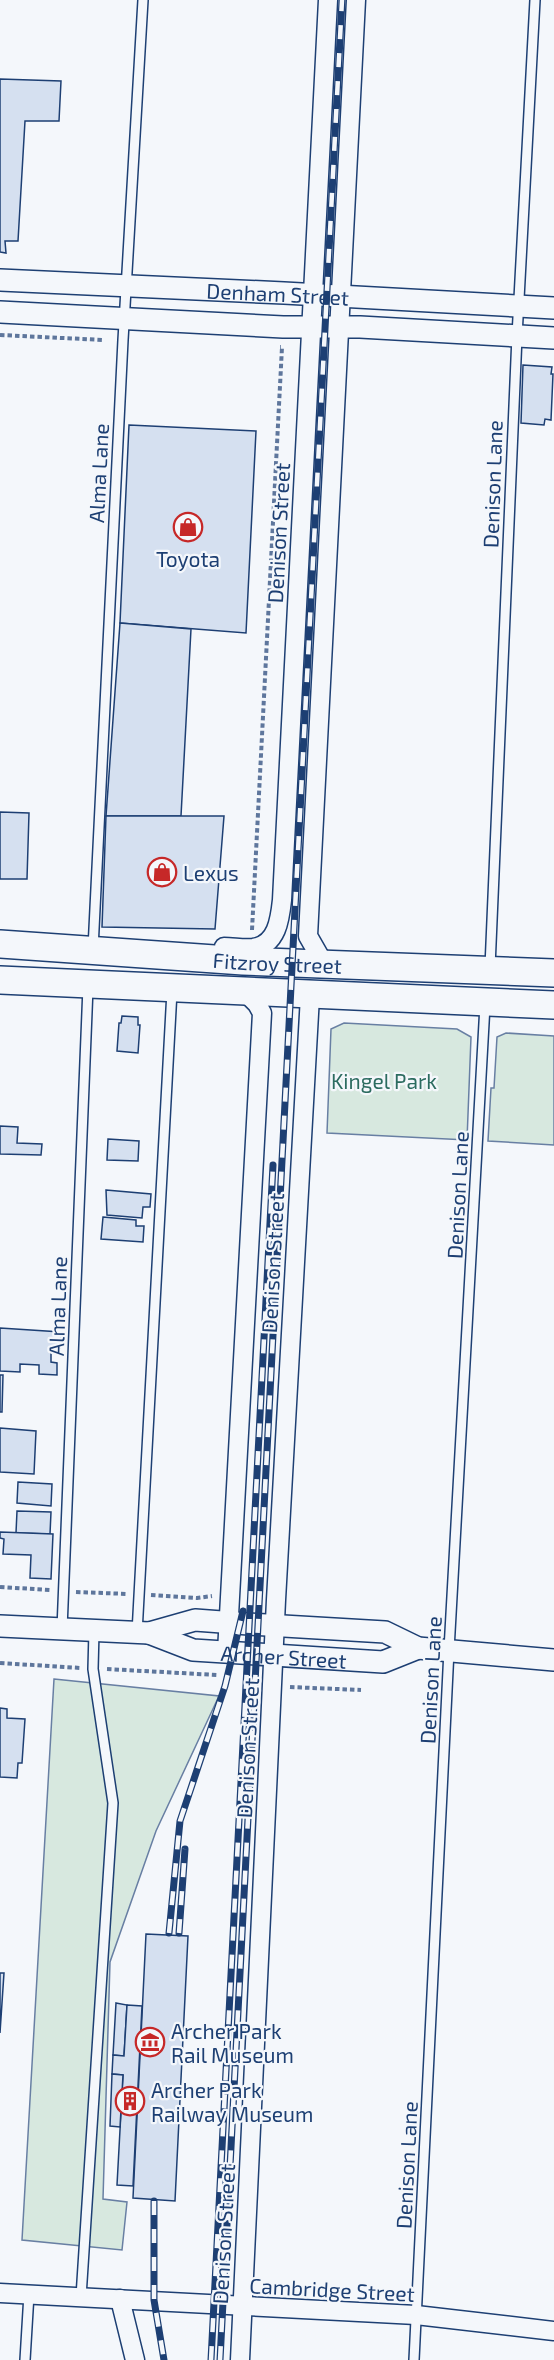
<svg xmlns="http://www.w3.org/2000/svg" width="554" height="2360" font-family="'Exo 2',sans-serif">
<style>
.green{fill:#d7e8df;stroke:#687fa3;stroke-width:1.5}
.building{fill:#d5e0f0;stroke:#1d3f73;stroke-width:1.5}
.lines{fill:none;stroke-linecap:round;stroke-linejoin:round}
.service-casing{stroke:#1d3f73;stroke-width:12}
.minor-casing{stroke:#1d3f73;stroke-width:21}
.tertiary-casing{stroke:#1d3f73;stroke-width:24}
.primary-casing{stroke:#1d3f73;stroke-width:30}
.path{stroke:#5e769c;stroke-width:4;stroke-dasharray:4.5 3;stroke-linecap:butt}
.service{stroke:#f4f7fb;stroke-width:9}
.minor{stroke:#f4f7fb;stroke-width:18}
.tertiary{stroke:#f4f7fb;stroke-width:21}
.primary{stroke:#f4f7fb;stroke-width:27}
.rail-casing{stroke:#1d3f73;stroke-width:7}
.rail{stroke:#f4f7fb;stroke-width:4.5;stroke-dasharray:14;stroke-linecap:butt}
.labels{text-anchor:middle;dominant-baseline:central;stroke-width:4.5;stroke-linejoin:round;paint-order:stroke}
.street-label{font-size:21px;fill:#1d3f73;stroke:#f4f7fb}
.poi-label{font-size:21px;fill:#1d3f73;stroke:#f4f7fb;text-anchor:start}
.park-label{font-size:21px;fill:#2c6c60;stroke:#f4f7fb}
</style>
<rect width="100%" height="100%" fill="#f4f7fb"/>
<g class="green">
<polygon points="344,1023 457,1029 471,1037 467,1140 327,1133 331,1029"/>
<polygon points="506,1033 554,1036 554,1145 488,1141 491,1088 494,1088 497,1037"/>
<polygon points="54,1679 219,1696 156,1831 110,1962 103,2199 127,2202 122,2250 22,2240"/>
</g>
<g class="building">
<polygon points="0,79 61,81 59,121 25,121 18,241 5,241 6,253 0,252"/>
<polygon points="523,365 552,367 551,374 553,374 551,420 545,419 544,425 521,423"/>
<polygon points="129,425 256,431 246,633 120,623"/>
<polygon points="120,623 191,629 181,816 106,816"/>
<polygon points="0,812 29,813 27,879 0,879"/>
<polygon points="106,816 224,816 215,929 102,927"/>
<polygon points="122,1016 138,1017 138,1025 140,1025 138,1053 117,1051 119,1023 121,1023"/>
<polygon points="0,1126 18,1127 17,1143 42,1144 41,1155 0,1154"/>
<polygon points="108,1139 139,1141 138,1161 107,1160"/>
<polygon points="106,1190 151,1194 150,1207 143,1207 142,1218 107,1215"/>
<polygon points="103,1217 136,1220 136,1226 144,1226 143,1242 101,1239"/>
<polygon points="0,1328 61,1332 60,1349 51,1348 51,1362 57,1363 57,1375 39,1374 39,1365 20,1364 20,1372 0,1371"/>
<polygon points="0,1375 3,1375 2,1412 0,1412"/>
<polygon points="0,1428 36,1431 34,1474 0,1472"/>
<polygon points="18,1482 52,1484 51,1506 17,1503"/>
<polygon points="17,1511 51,1512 50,1534 16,1533"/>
<polygon points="0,1532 53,1534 51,1579 30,1578 31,1555 3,1554 4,1539 0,1538"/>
<polygon points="0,1708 7,1709 7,1718 25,1719 22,1763 18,1763 17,1778 0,1777"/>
<polygon points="146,1934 188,1936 175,2201 133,2198"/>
<polygon points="0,1973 4,1973 0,2033"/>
<polygon points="116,2003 127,2005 124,2056 113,2055"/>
<polygon points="127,2005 142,2006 133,2186 117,2185 123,2075 112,2074 113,2055 124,2056"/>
<polygon points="112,2074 123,2075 120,2127 110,2126"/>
</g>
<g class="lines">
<g class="service-casing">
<g id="service">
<polyline points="93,949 123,340 143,0"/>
<polyline points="490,967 517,336 535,0"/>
<polyline points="62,1629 88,987"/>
<polyline points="137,1633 172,991"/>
<polyline points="81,2297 113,1803 93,1669 94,1631"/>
<polyline points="25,2360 29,2294"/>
<polyline points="414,2360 449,1650 485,1005"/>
</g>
</g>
<g class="minor-casing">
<g id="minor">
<path d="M224,947C234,947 243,949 253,948C277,945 280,919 282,900L328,0"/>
<polyline points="324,964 308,936 356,0"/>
<polyline points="227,1652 262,1013 257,1004 245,992"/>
<polyline points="0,2293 416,2315 554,2331"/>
<polyline points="120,2299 135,2360"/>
<polyline points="240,2360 276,1600 310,996"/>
</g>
</g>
<g class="tertiary-casing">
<g id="tertiary">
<path id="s1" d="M0,280L284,293L554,308"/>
<polyline points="0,312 283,327 360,327 554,338"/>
<polyline points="0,1626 149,1633 195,1620 249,1624 385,1632 418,1648 554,1660"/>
<path id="s2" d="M149,1633L193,1650L383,1662L418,1648"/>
</g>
</g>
<g class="primary-casing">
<g id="primary">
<path id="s3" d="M0,944L243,961L554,973"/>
<polyline points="0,980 554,1005"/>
</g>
</g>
<g class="path">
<polyline points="0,335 104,340"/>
<polyline points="252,930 282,347 280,347"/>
<polyline points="0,1587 50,1590"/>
<polyline points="76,1592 128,1594"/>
<polyline points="151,1595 197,1598 212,1596"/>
<polyline points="0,1663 81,1668"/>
<polyline points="107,1669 217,1675"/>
<polyline points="290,1687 361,1690"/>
</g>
<use href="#service" class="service"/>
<use href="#minor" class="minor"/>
<use href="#tertiary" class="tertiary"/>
<use href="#primary" class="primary"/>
<g class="rail-casing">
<g id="rail">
<polyline points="169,1933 180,1821 225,1686 243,1611"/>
<polyline points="179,1933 185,1849"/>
<polyline points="154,2201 154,2300 164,2360"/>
<polyline points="211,2360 273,1165"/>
<polyline points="220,2360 342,0"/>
</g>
</g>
<use href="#rail" class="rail"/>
</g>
<defs>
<g id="shop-ring" transform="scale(1.5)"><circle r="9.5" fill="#f4f7fb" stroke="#c62828" stroke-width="1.5"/><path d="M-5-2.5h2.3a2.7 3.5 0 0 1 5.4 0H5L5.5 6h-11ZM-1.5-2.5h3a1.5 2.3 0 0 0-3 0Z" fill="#c62828"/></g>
<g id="museum-ring" transform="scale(1.5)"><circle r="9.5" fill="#f4f7fb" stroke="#c62828" stroke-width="1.5"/><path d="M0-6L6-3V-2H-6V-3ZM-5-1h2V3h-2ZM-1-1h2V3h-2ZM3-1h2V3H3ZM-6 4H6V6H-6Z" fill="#c62828"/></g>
<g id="building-ring" transform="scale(1.5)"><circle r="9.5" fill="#f4f7fb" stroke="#c62828" stroke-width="1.5"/><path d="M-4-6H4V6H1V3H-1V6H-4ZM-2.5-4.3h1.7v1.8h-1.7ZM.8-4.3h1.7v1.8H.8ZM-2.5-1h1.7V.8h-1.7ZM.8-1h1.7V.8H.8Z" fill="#c62828"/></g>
</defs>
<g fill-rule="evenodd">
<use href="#shop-ring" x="188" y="527"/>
<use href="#shop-ring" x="162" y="872"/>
<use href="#museum-ring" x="150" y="2042"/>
<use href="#building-ring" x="130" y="2101"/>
</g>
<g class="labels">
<g class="street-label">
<text stroke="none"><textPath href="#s1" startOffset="278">Denham Street</textPath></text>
<text transform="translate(98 473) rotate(-87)">Alma Lane</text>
<text transform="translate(492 484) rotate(-88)">Denison Lane</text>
<text transform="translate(278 533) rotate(-87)">Denison Street</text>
<text stroke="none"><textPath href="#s3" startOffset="278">Fitzroy Street</textPath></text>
<text transform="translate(457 1195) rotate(-87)">Denison Lane</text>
<text transform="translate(272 1263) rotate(-87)">Denison Street</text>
<text transform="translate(57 1306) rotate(-88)">Alma Lane</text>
<text stroke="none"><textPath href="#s2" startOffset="138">Archer Street</textPath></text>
<text transform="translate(430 1680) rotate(-87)">Denison Lane</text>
<text transform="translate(247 1748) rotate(-87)">Denison Street</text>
<text transform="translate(406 2165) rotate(-87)">Denison Lane</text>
<text transform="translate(223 2234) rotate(-87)">Denison Street</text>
<text transform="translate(332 2289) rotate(3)">Cambridge Street</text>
</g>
<g class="poi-label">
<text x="188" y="558" text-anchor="middle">Toyota</text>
<text x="183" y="872">Lexus</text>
<text x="171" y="2030">Archer Park<tspan x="171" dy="24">Rail Museum</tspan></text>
<text x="151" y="2089">Archer Park<tspan x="151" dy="24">Railway Museum</tspan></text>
</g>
<g class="park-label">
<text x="384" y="1080">Kingel Park</text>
</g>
</g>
</svg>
